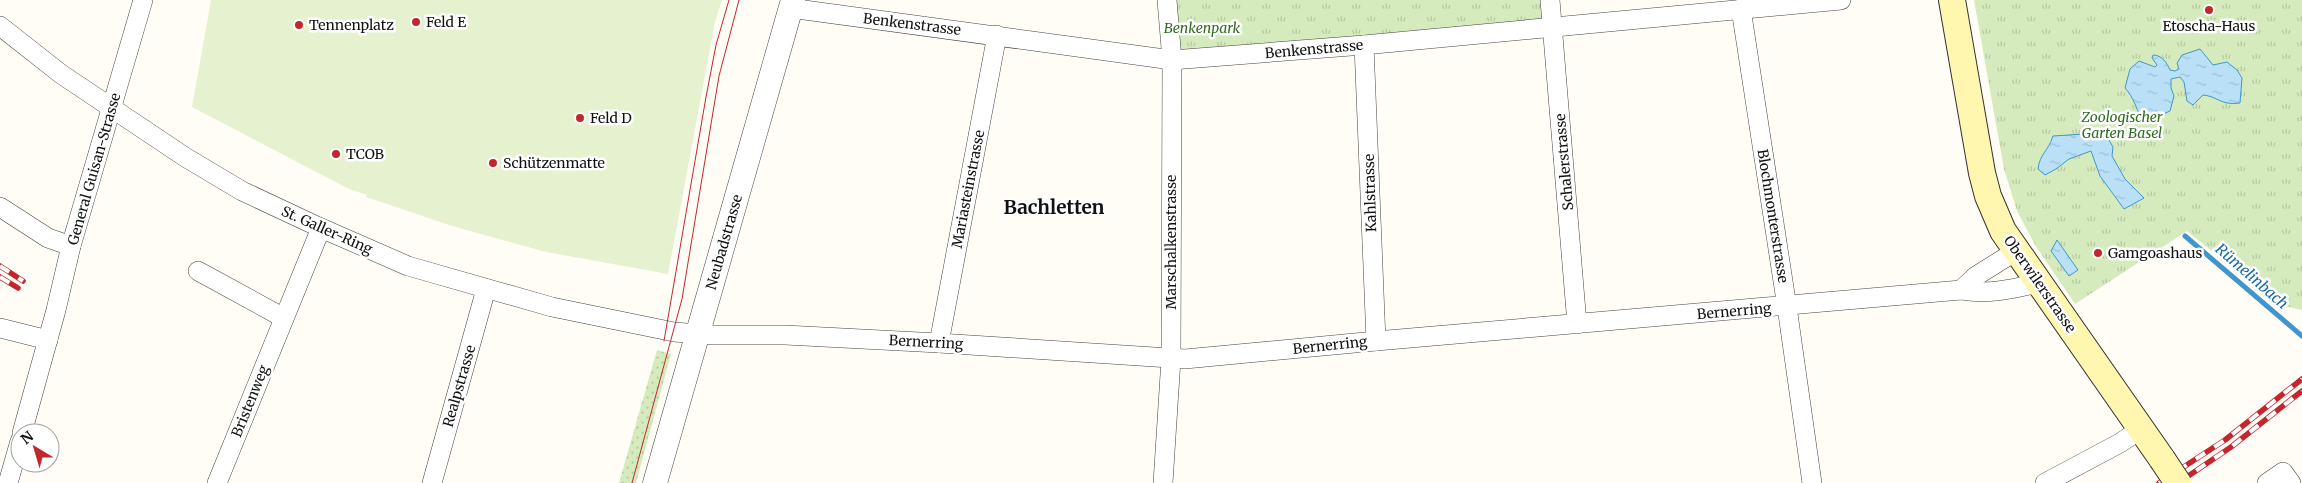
<svg xmlns="http://www.w3.org/2000/svg" width="2302" height="483" font-family="Merriweather,serif">
<style>
.grass{fill:url(#grass-dots)}
.park{fill:url(#park-tufts)}
.pitch{fill:#e6f2cf}
.water{fill:url(#water-ripples);stroke:#3f96cf}
.lines{fill:none;stroke-linecap:round;stroke-linejoin:round}
.stream{stroke:#3f96cf;stroke-width:5}
.minor-casing{stroke:#444;stroke-width:20}
.tertiary-casing{stroke:#444;stroke-width:25}
.secondary-casing{stroke:#333;stroke-width:28}
.minor{stroke:#fff;stroke-width:19}
.tertiary{stroke:#fff;stroke-width:24}
.secondary{stroke:#fff6b0;stroke-width:26}
.tram{stroke:#c4262e;stroke-width:1}
.rail-casing{stroke:#c4262e;stroke-width:5.5}
.rail{stroke:#fff;stroke-width:4;stroke-dasharray:11;stroke-linecap:butt}
.secondary-bridge-casing{stroke:#333;stroke-width:28;stroke-linecap:butt}
.secondary-bridge{stroke:#fff6b0;stroke-width:26}
.poi-dot{fill:#c4262e;stroke:#fff;stroke-width:2}
.labels{text-anchor:middle;dominant-baseline:central;stroke-width:5;stroke-linejoin:round;paint-order:stroke}
.poi-label{font-size:14px;fill:#111;stroke:#fff;text-anchor:start}
.street-label{font-size:14px;fill:#111;stroke:#fff}
.park-label{font-size:14px;font-style:italic;fill:#2f6b1f;stroke:#fff}
.water-label{font-size:15px;font-style:italic;fill:#1768a6;stroke:#fff}
.district-label{font-size:19px;font-weight:bold;fill:#111;stroke:#fff}
</style>
<defs>
<pattern id="grass-dots" width="8" height="8" patternUnits="userSpaceOnUse" patternTransform="scale(1.25)"><rect width="8" height="8" fill="#d5ebbd"/><path d="M2 2h.1M6 6h.1" fill="none" stroke="#b6c8a1" stroke-width="1.8" stroke-linecap="round"/></pattern>
<pattern id="park-tufts" width="24" height="20" patternUnits="userSpaceOnUse" patternTransform="scale(1.25)"><rect width="24" height="20" fill="#d5ebbd"/><path d="M3 7l-1-3M5 7V3M7 7l1-3M15 17l-1-3M17 17v-4M19 17l1-3" fill="none" stroke="#b6c8a1"/></pattern>
<pattern id="water-ripples" width="26" height="14" patternUnits="userSpaceOnUse" patternTransform="scale(1.25)"><rect width="26" height="14" fill="#b9e0f7"/><path d="M2 4q2-2 4 0t4 0M15 11q2-2 4 0t4 0" fill="none" stroke="#9ebfd3"/></pattern>
</defs>
<rect width="100%" height="100%" fill="#fffdf5"/>
<polygon class="grass" points="657,350 671,354 636,483 619,483"/>
<g class="park">
<polygon points="1171,0 1548,0 1550,25 1176,60"/>
<polygon points="1974,0 2302,0 2302,310 2277,304 2187,231 2075,304 2035,245 2017,211 2004,169"/>
</g>
<polygon class="pitch" points="211,0 722,0 715,22 668,274 546,252 452,226 366,197 367,195 349,189 192,107"/>
<g class="water">
<path d="M2200,49L2213,65L2227,62L2237,70L2242,78L2240,103C2221,106 2217,96 2203,95L2193,105L2187,101L2184,82L2180,77L2171,79V88L2174,96L2170,111C2131,130 2144,109 2125,88L2130,69L2139,61L2155,67L2157,65L2152,58L2153,55C2162,55 2167,63 2170,70L2175,71L2179,69L2177,63L2182,55Z"/>
<path d="M2100,133L2109,140L2113,147L2112,156L2125,179L2144,198L2124,209L2100,176L2091,151L2069,159L2056,169L2045,175L2038,169C2040,153 2048,152 2053,136Z"/>
<polygon points="2057,240 2078,270 2069,276 2051,251"/>
</g>
<g class="lines">
<polyline class="stream" points="2185,236 2302,336"/>
<g class="minor-casing">
<g id="minor">
<polyline points="1550,0 1577,324"/>
<polyline points="790,8 1172,60 1364,45 1841,0"/>
<polyline points="1741,9 1787,307 1812,483"/>
<path d="M0,26L61,74L185,157L242,191L321,228L408,266L552,307L674,332L712,335H785L939,343L1185,359L1376,341L1961,290C1988,295 2012,289 2039,283"/>
<polyline points="1364,45 1376,341"/>
<polyline points="0,207 48,238 71,246"/>
<polyline points="198,271 284,318"/>
<polyline points="1961,290 1976,276 2016,251"/>
<polyline points="0,328 48,340"/>
<polyline points="939,343 997,35"/>
<polyline points="22,433 56,310 71,246 143,0"/>
<polyline points="8,483 20,441"/>
<polyline points="217,483 321,228"/>
<polyline points="432,483 486,289"/>
<polyline points="1163,483 1171,359 1172,60 1167,0"/>
<polyline points="2045,483 2120,443 2141,429"/>
<polyline points="2267,483 2283,472 2291,483"/>
</g>
</g>
<g class="tertiary-casing">
<polyline id="tertiary" points="655,483 793,0"/>
</g>
<g class="secondary-casing">
<polyline id="secondary" points="1952,0 1982,173 1988,196 2003,231 2162,459"/>
</g>
<use href="#minor" class="minor"/>
<use href="#tertiary" class="tertiary"/>
<use href="#secondary" class="secondary"/>
<g class="tram">
<polyline points="664,341 706,97 716,45 729,0"/>
<polyline points="632,483 682,299 719,76 739,0"/>
</g>
<g class="rail-casing">
<g id="rail">
<polyline points="0,266 23,281"/>
<polyline points="0,277 18,288"/>
<polyline points="2159,483 2225,440 2302,379"/>
<polyline points="2178,483 2231,447 2302,391"/>
</g>
</g>
<use href="#rail" class="rail"/>
<g class="secondary-bridge-casing">
<polyline id="secondary-bridge" points="2162,459 2178,483"/>
</g>
<use href="#secondary-bridge" class="secondary-bridge"/>
</g>
<g class="poi-dot">
<circle cx="2209" cy="10" r="5"/>
<circle cx="416" cy="22" r="5"/>
<circle cx="299" cy="25" r="5"/>
<circle cx="580" cy="118" r="5"/>
<circle cx="336" cy="154" r="5"/>
<circle cx="493" cy="163" r="5"/>
<circle cx="2098" cy="253" r="5"/>
</g>
<g class="labels">
<g class="poi-label">
<text x="426" y="22">Feld E</text>
<text x="309" y="25">Tennenplatz</text>
<text x="2209" y="26" text-anchor="middle">Etoscha-Haus</text>
<text x="590" y="118">Feld D</text>
<text x="346" y="154">TCOB</text>
<text x="503" y="163">Schützenmatte</text>
<text x="2108" y="253">Gamgoashaus</text>
</g>
<g class="street-label">
<text transform="translate(912 24) rotate(7)">Benkenstrasse</text>
<text transform="translate(1314 49) rotate(-5)">Benkenstrasse</text>
<text transform="translate(1564 162) rotate(-95)">Schalerstrasse</text>
<text transform="translate(94 169) rotate(-74)">General Guisan-Strasse</text>
<text transform="translate(968 189) rotate(-79)">Mariasteinstrasse</text>
<text transform="translate(1370 193) rotate(-92)">Kahlstrasse</text>
<text transform="translate(1773 216) rotate(81)">Blochmonterstrasse</text>
<text transform="translate(327 230) rotate(24)">St. Galler-Ring</text>
<text transform="translate(724 242) rotate(-74)">Neubadstrasse</text>
<text transform="translate(1171 242) rotate(-90)">Marschalkenstrasse</text>
<text transform="translate(2040 284) rotate(55)">Oberwilerstrasse</text>
<text transform="translate(1734 311) rotate(-5)">Bernerring</text>
<text transform="translate(926 342) rotate(3)">Bernerring</text>
<text transform="translate(1330 345) rotate(-6)">Bernerring</text>
<text transform="translate(459 386) rotate(-74)">Realpstrasse</text>
<text transform="translate(250 401) rotate(-68)">Bristenweg</text>
</g>
<g class="park-label">
<text x="1202" y="28">Benkenpark</text>
<text x="2122" y="117">Zoologischer<tspan x="2122" dy="16">Garten Basel</tspan></text>
</g>
<g class="water-label">
<text transform="translate(2252 276) rotate(41)">Rümelinbach</text>
</g>
<g class="district-label">
<text x="1054" y="207">Bachletten</text>
</g>
</g>
<g transform="translate(35 448) rotate(322)"><circle r="24" fill="#ffffff" stroke="#a0a0a0"/>
<path d="M0-4L9 19L0 12L-9 19Z" fill="#c4262e"/>
<text y="-8" font-size="14" font-weight="bold" text-anchor="middle" fill="#111111">N</text>
</g>
</svg>
